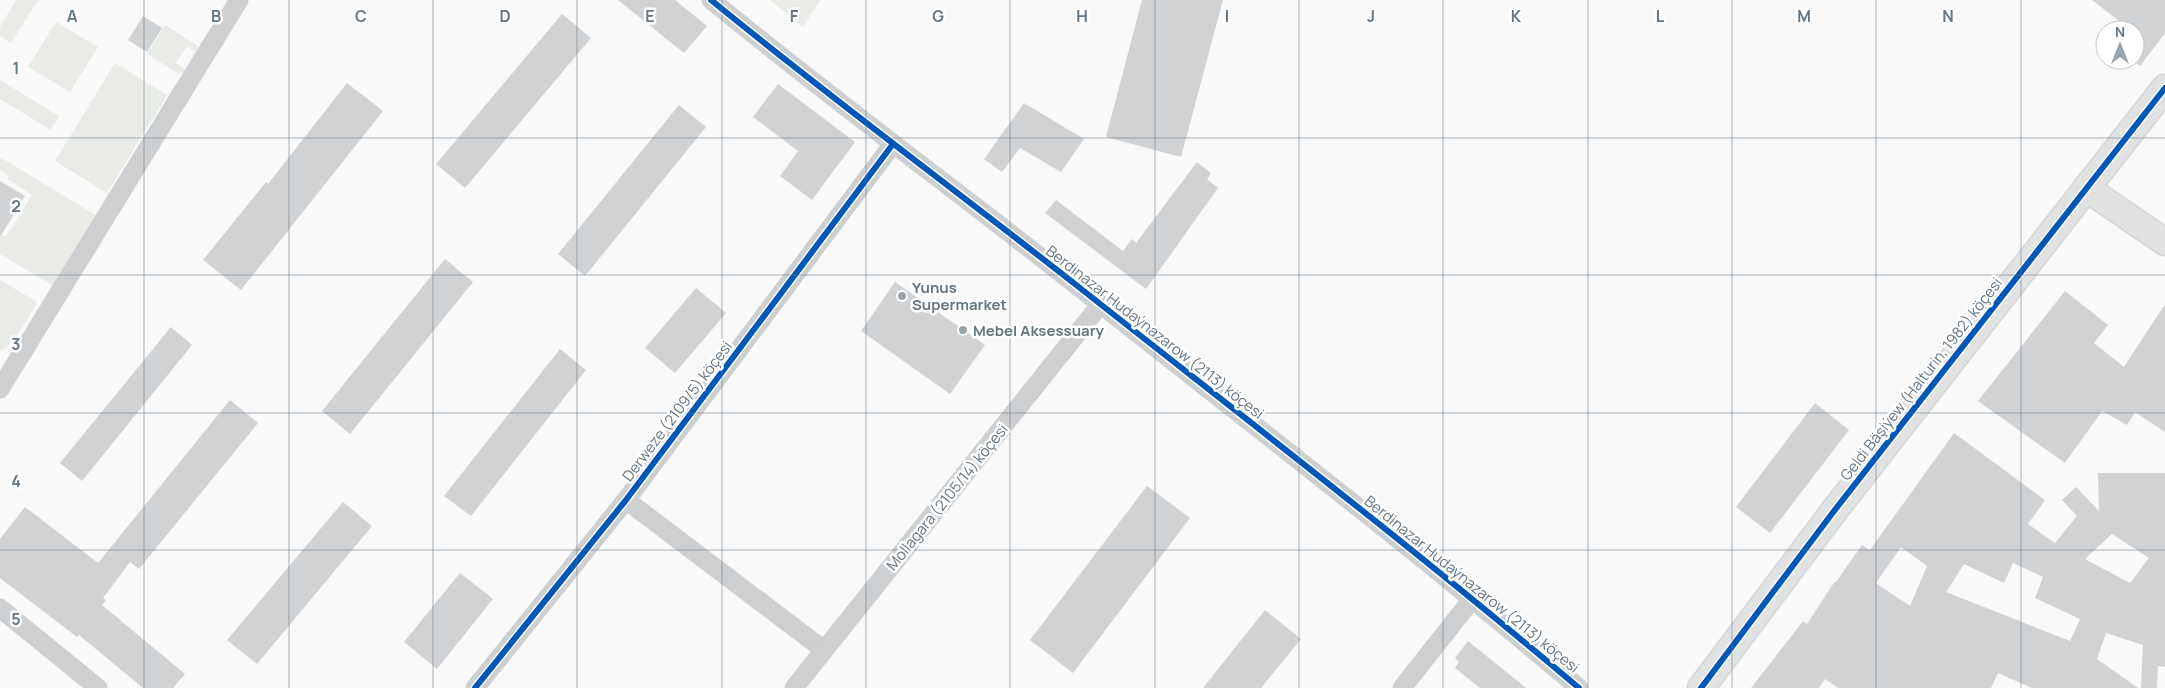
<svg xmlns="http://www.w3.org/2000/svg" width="2165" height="688" font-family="Manrope,sans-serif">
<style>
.green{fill:#e8ebe6}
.building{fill:#d0d2d3;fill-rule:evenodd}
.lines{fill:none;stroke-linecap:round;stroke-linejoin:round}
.secondary-casing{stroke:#d5d6d7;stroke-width:29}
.street{stroke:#cecfd0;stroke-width:19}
.secondary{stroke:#e1e2e2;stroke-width:26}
.cycleway-casing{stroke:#fff;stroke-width:9}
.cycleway{stroke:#0057b8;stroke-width:6}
.grid{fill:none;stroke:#657683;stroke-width:1;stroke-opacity:0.55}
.poi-dot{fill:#99a4ac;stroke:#fff;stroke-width:2}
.labels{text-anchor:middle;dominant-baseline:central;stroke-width:5;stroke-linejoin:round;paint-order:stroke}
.poi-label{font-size:15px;font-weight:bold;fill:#657683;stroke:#fff;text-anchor:start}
.street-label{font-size:15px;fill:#657683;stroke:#fff}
.grid-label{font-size:16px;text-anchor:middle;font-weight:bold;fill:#657683;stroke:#fff;stroke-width:5;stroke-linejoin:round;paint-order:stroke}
</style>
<rect width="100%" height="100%" fill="#f9f9f9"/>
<g class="green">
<polygon points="16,0 38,0 11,43 0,36 0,27"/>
<polygon points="770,0 820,0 803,27"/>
<polygon points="56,22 98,47 70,92 28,67"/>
<polygon points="165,25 198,46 196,52 187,46 176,63 185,69 182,74 179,74 147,54"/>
<polygon points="115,63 167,95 107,193 55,161"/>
<polygon points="0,80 59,116 51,130 0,99"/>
<polygon points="0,157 97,216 53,286 0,254 0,234 6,237 32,195 7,179 9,176 0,170"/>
<path d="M0,280L37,302C29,314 13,349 0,350Z"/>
</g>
<g class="building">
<polygon points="618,0 675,0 707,26 684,53"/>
<polygon points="1142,0 1223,0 1181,157 1106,137"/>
<polygon points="2092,0 2165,0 2165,33 2140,66 2132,60 2135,60 2135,30 2126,30 2128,28"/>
<polygon points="562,14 591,38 465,188 436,164"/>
<polygon points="143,16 162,28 147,52 128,40"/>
<polygon points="347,83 383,111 241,290 203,260 266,182 268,184"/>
<polygon points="778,84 855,142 812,200 780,176 798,151 753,117"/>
<polygon points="1024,103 1084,139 1061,172 1020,148 1002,172 984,159"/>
<polygon points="679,105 706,127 585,276 558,254"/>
<polygon points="1197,162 1211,173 1207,179 1218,188 1146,289 1045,213 1056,200 1123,251 1132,239 1136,243"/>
<polygon points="0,181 25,196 0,237"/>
<polygon points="445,259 473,282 350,434 322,411"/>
<polygon points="895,282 985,345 950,394 861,331"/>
<polygon points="696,288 726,313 675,373 645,348"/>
<polygon points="2065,291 2108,325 2094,343 2124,367 2165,304 2165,432 2135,412 2127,425 2102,411 2065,463 1978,401"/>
<polygon points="171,327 192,345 82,481 60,463"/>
<polygon points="560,349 586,370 471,516 444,496"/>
<polygon points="230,400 258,423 139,569 130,562 103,598 106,600 102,605 185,674 173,688 143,688 79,635 77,637 0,578 0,539 25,507 98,563"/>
<polygon points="1815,403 1849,430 1770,533 1736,507"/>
<path d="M1954,433L2045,500L2028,524L2055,543L2077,516L2062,500L2076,487L2099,511L2098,473H2165V667L2158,666L2157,688H2141L2143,645L2106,633L2097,659L2138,688H2032L1998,673L1991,688H1838L1825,679L1819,688H1751L1803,621L1807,624L1835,581L1836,582L1862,545L1870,550ZM2112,534L2149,558L2130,583L2085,559ZM1901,547L1927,566L1910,606L1876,583ZM2013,563L2043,577L2035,598L2080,619L2070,641L1946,592L1964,564L2004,583Z"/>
<polygon points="1147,486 1190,518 1073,673 1030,640"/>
<polygon points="343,502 372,526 257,664 227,640"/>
<polygon points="460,573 493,599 437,669 404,642"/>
<polygon points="1265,610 1301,639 1261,688 1203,688"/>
<polygon points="1468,641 1526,688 1480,688 1455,668 1459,662 1455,658"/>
</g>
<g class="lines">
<g class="secondary-casing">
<g id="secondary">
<polyline points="2086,188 2165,242"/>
<polyline points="1701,688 1834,511 2165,88"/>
</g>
</g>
<g class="street">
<path d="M711,0C832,99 957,191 1080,288C1247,420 1416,550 1579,688"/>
<polyline points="0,389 239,0"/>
<polyline points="626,500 824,650"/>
<polyline points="0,608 98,688"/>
<polyline points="475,688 626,500 893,144"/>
<polyline points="794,688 1100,305"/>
<polyline points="1402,688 1473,598"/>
</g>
<use href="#secondary" class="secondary"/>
<g class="cycleway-casing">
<g id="cycleway">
<path d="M711,0C832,99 957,191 1080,288C1247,420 1416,550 1579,688"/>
<polyline points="475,688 626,500 893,144"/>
<polyline points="1701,688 1834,511 2165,88"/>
</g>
</g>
<use href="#cycleway" class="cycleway"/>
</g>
<path class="grid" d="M144,0V688M289,0V688M433,0V688M577,0V688M722,0V688M866,0V688M1010,0V688M1155,0V688M1299,0V688M1443,0V688M1588,0V688M1732,0V688M1876,0V688M2021,0V688M0,138H2165M0,275H2165M0,413H2165M0,550H2165"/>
<g class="poi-dot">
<circle cx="902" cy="296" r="5"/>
<circle cx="963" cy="330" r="5"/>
</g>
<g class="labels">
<g class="poi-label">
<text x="912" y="287">Yunus<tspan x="912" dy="17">Supermarket</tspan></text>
<text x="973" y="330">Mebel Aksessuary</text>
</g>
<g class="street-label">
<text transform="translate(1155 332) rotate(38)">Berdinazar Hudaýnazarow (2113) köçesi</text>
<text transform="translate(1921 379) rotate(-52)">Geldi Bäşiýew (Halturin, 1982) köçesi</text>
<text transform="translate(677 411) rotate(-53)">Derweze (2109/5) köçesi</text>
<text transform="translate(947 497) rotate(-51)">Mollagara (2105/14) köçesi</text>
<text transform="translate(1472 584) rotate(39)">Berdinazar Hudaýnazarow (2113) köçesi</text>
</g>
</g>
<g class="grid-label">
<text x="72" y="22">A</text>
<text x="216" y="22">B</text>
<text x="361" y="22">C</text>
<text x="505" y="22">D</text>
<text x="650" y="22">E</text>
<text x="794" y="22">F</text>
<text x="938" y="22">G</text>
<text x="1082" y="22">H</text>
<text x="1227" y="22">I</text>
<text x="1371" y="22">J</text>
<text x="1516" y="22">K</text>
<text x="1660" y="22">L</text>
<text x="1804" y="22">M</text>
<text x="1948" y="22">N</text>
<text x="16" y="74">1</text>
<text x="16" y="212">2</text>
<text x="16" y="350">3</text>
<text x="16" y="487">4</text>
<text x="16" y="625">5</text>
</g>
<g transform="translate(2120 45)"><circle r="24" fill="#ffffff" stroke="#c1c8cd"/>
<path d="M0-4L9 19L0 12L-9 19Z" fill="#99a4ac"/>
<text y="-8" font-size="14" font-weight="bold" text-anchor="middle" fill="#657683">N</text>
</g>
</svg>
